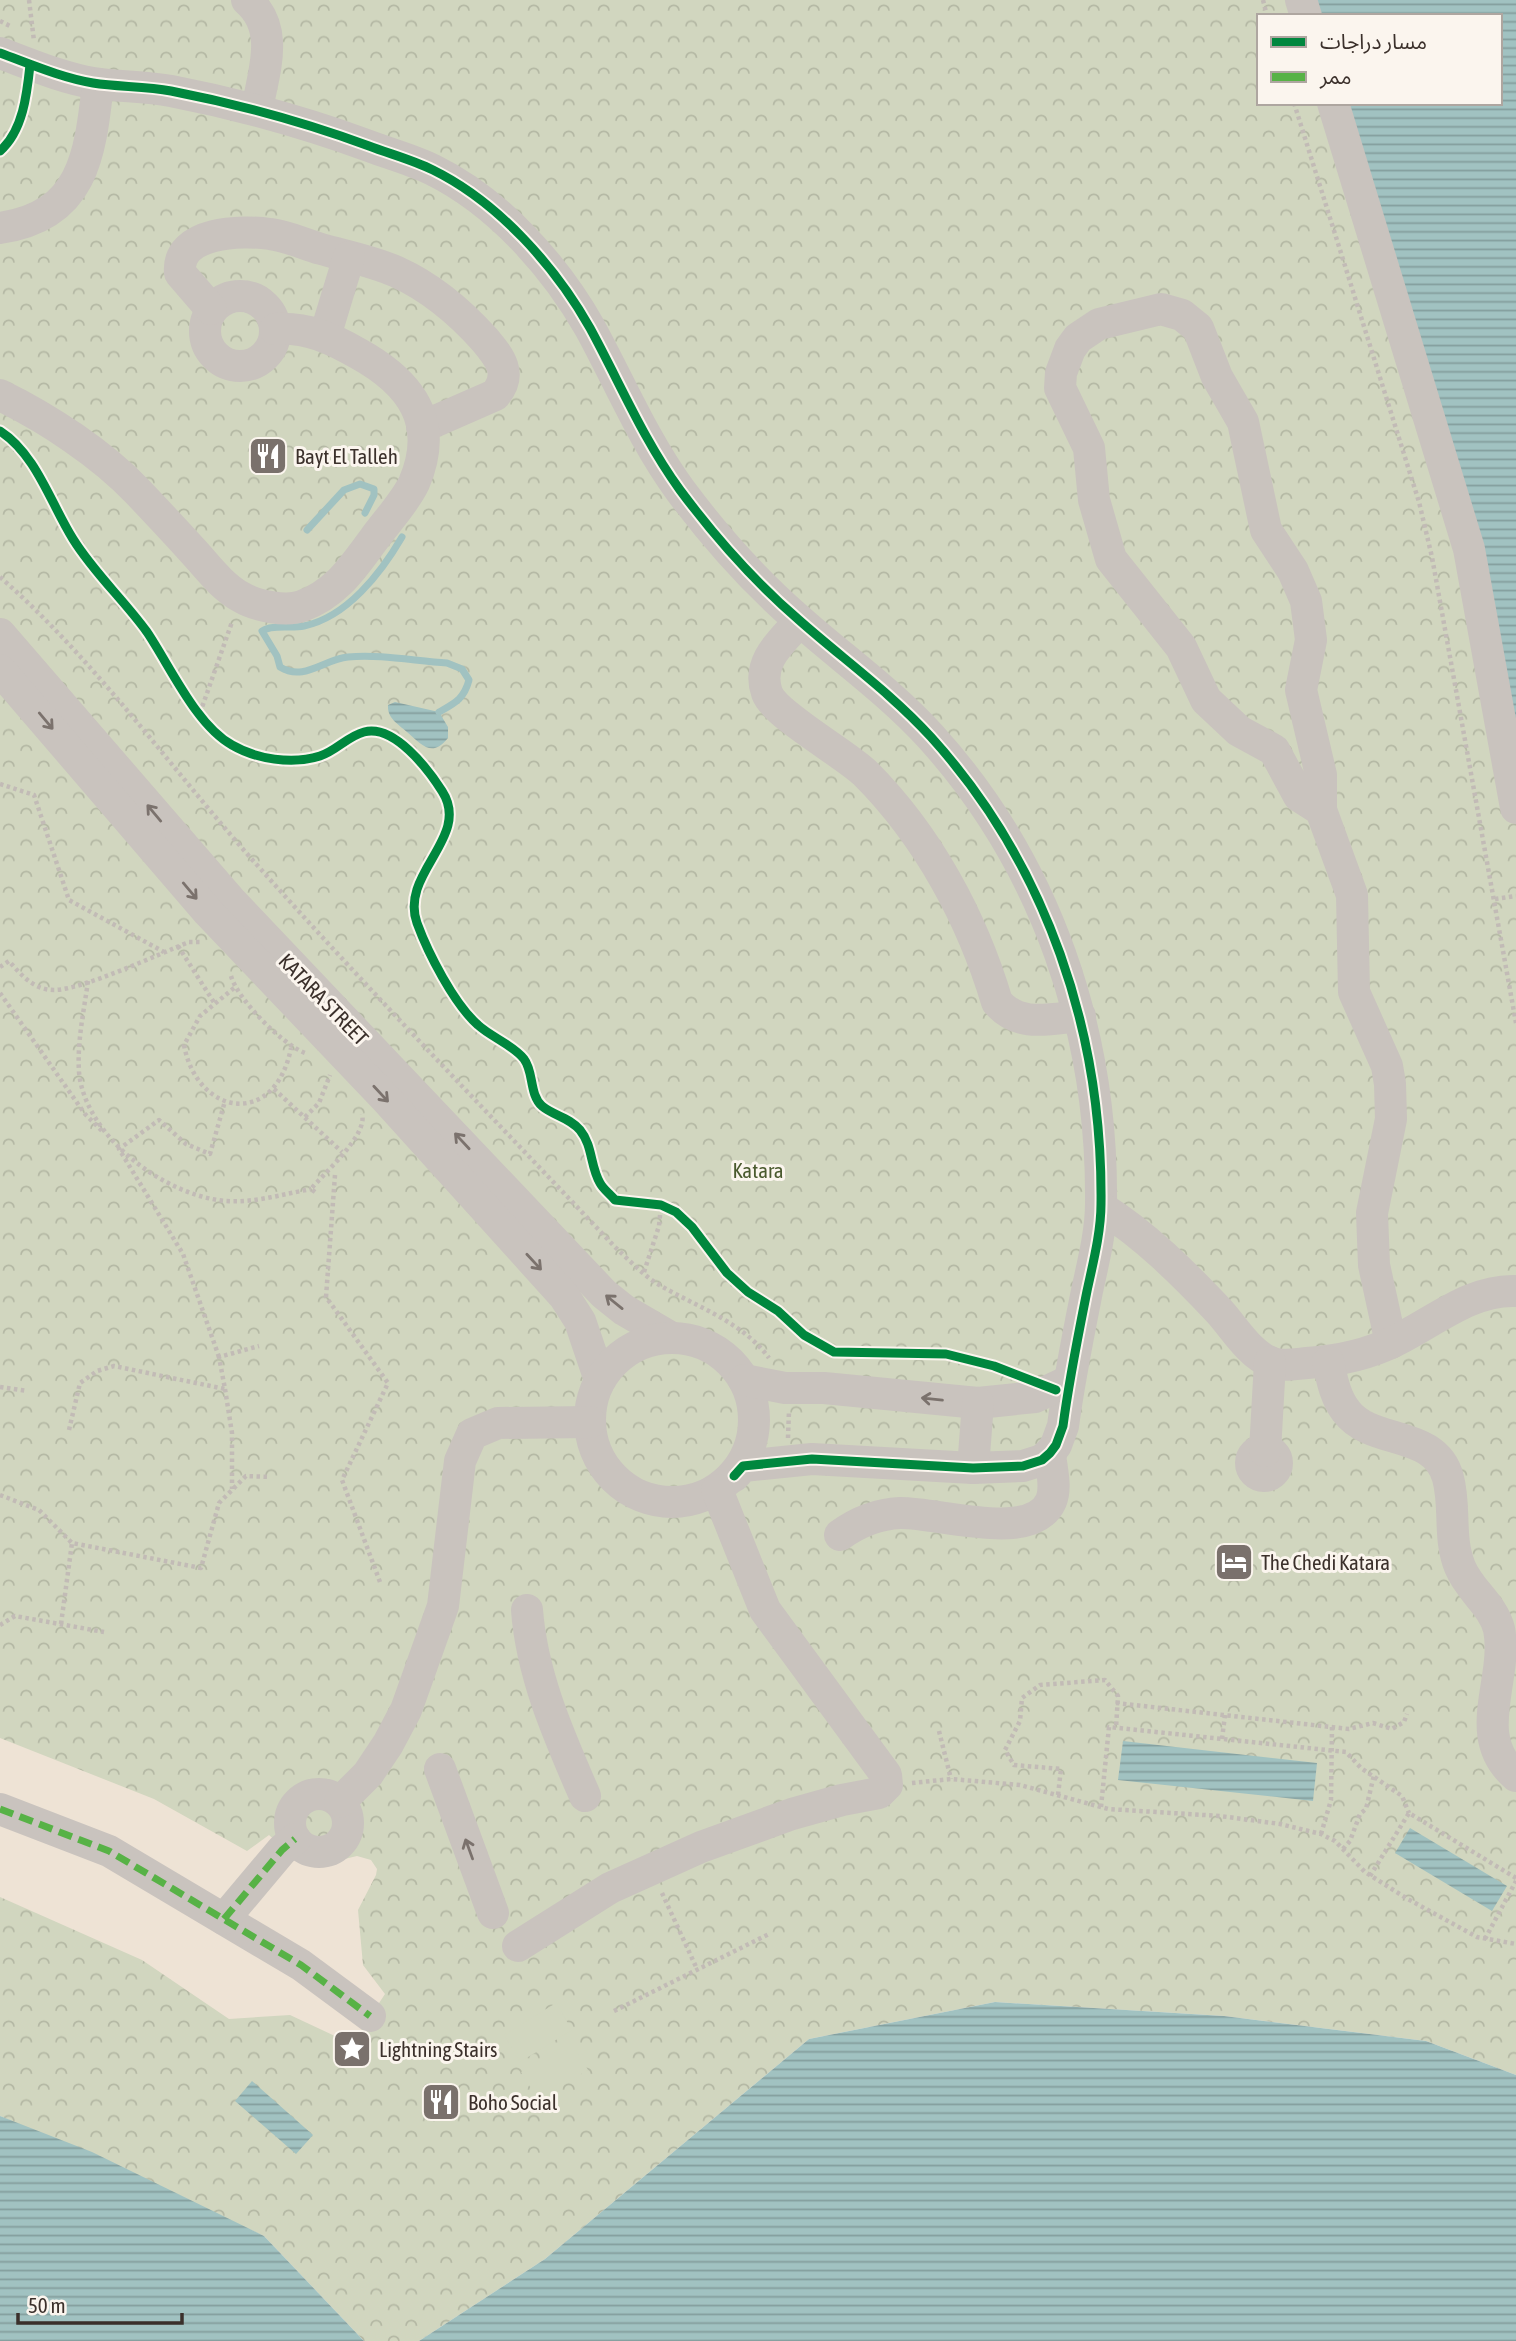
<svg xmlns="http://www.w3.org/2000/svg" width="1516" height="2341" font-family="'Asap Condensed','Noto Sans Arabic',sans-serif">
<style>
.park{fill:url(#park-crowns)}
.pitch{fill:#d1d6bf}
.plaza{fill:#eee3d5}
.water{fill:url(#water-rules)}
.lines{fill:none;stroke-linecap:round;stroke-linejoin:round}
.stream{stroke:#a1c2c1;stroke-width:7}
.path{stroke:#c2bbb6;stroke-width:4.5;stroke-dasharray:3.5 3.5;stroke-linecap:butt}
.minor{stroke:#c9c3be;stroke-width:32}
.quiet{stroke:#57b246;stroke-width:7;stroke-dasharray:14 7;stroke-linecap:butt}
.cycleway-casing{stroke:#fbf5ee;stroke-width:13}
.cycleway{stroke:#00873e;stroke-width:9}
.oneway{stroke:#7b726d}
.labels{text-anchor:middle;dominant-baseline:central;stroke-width:6;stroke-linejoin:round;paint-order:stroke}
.poi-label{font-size:21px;fill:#3b302b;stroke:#fbf5ee;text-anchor:start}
.street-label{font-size:21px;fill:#3b302b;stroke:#fbf5ee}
.park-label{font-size:21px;fill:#4a5a2e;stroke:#fbf5ee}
</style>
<defs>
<pattern id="park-crowns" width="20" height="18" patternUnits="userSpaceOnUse" patternTransform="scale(1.75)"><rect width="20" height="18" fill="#d1d6bf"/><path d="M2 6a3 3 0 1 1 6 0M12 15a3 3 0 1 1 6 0" fill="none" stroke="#b4b8a4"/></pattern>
<pattern id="water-rules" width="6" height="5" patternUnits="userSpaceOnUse" patternTransform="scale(1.75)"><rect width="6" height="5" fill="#a1c2c1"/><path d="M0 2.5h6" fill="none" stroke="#849e9d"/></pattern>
</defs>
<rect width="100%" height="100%" fill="#f0ebe5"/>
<polygon class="park" points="0,0 1312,0 1317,16 1259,16 1259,103 1342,103 1516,738 1516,2075 1426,2041 1224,2016 995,2002 809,2039 545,2259 419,2341 364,2341 264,2236 0,2116"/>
<g class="pitch">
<polygon points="556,2003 572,2030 520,2062 504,2035"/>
<polygon points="571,2042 588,2070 538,2100 521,2072"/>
</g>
<polygon class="plaza" points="0,1738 154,1799 247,1851 269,1835 299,1862 315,1866 357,1856 371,1860 377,1869 376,1875 358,1910 363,1965 385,1994 352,2044 290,2015 229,2019 142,1960 0,1897"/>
<g class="water">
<polygon points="1312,0 1516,0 1516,738 1342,103 1500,103 1500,16 1317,16"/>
<path d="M395,702L439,712L448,727V738C432,758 422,745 407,732C398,724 387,718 388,705Z"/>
<polygon points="1123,1741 1317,1763 1313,1801 1118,1780"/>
<polygon points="1410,1828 1507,1886 1492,1911 1395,1853"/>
<polygon points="995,2002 1224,2016 1426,2041 1516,2075 1516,2341 419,2341 545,2259 809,2039"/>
<polygon points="252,2081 313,2135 296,2154 235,2101"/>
<polygon points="0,2116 92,2152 264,2236 364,2341 0,2341"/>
</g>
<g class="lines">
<g class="stream">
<polyline points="307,530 344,490 360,484 374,489 374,495 365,513"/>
<path d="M402,537C381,573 347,617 304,626C291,629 272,624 262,631L277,656L280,667C304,682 324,659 348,657C380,654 415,661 447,663L462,669L469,680C464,699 455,703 439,712"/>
</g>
<g class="path">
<polyline points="29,0 34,41"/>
<polyline points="1263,0 1267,16"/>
<polyline points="0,21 12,27"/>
<polyline points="1294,103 1419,502 1432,557 1516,1023"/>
<path d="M0,577C96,661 172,770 257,865C373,995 495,1120 615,1247C628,1259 641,1273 656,1283C694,1306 742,1321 769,1358"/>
<polyline points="200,713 232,622"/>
<polyline points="0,784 34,795 69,900 164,952"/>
<polyline points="1495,899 1516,896"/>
<polyline points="178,946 215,1004"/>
<path d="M0,967L9,961C21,975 34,990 54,990C82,990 159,954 189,942H202"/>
<path d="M231,976C238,1000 282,1044 305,1053"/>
<path d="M88,981C84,1011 77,1041 79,1072C85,1137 165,1196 226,1201C254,1203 284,1194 311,1189"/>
<path d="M234,988L200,1016L184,1045C197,1116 275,1129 291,1048"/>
<polyline points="0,993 85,1114 103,1132"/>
<polyline points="274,1089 342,1152"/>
<polyline points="305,1117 319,1103 330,1075"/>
<polyline points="335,1175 326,1297 388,1383 342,1480 380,1582"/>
<path d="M315,1192L311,1189C325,1172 368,1135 362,1114"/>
<polyline points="644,1272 659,1226 661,1205"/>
<polyline points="219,1357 183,1254 119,1149 159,1120 186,1144 210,1154 225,1101"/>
<polyline points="0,1387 27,1391"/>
<polyline points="225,1389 232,1433 232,1489"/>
<polyline points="69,1430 80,1383 97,1371 114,1366 225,1389 219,1357 259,1346"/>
<polyline points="788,1438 789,1411"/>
<polyline points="0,1495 39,1510 72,1543 201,1568 219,1503 246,1476 270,1477"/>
<polyline points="61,1624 72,1543"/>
<polyline points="0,1625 15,1616 104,1632"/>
<polyline points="1116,1703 1349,1729 1373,1723 1392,1729 1404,1722 1407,1714"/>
<polyline points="939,1731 951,1779"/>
<polyline points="1222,1739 1225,1715"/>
<polyline points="912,1783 951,1779 1020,1785 1108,1809 1220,1816 1280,1824 1321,1834 1335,1841 1365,1872 1406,1898 1477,1937 1516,1944"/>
<polyline points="1058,1795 1061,1769 1014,1765 1005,1750 1020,1721 1022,1698 1040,1685 1105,1680 1118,1696 1116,1728"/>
<polyline points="1101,1807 1109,1727 1346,1752 1361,1768 1402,1796 1409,1813"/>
<polyline points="1321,1834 1331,1800 1332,1727"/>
<polyline points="1343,1849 1350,1841 1360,1814 1366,1809 1374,1775"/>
<polyline points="1370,1876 1409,1813 1516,1878"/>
<polyline points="662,1893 697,1969"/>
<polyline points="1485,1939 1516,1881"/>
<polyline points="614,2011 769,1934"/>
</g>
<g class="minor">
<path d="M247,0C281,29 263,73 257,110"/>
<polyline points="1301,0 1306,16"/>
<path d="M0,53C30,64 62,78 93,83C119,87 145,86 171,91C238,104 304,122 369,146C390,154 413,160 433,170C498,202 555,266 590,328C620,383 643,439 680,490C715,537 755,582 799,620C843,659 891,693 931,737C1047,865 1103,1033 1101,1204C1101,1232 1093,1263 1087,1291C1078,1336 1069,1380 1063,1426L1056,1445L1050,1453L1042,1460L1023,1466L973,1468L812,1459L743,1466L734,1476"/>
<polyline points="1333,103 1469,549 1516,808"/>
<path d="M0,228C83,216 90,156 98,84"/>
<circle cx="240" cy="331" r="35"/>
<path d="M211,309L180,273C176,231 242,230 270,234C287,236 304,244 321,249C346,256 373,261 397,272C432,288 460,312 485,340C500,358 513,374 495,395L422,427"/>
<polyline points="325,336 349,257"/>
<path d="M0,395C47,418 101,453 138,492C156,511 174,530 192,550C207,566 221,586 241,597C256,606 286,612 302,606C337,593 353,567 374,539C387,521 405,502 414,483C440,422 411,383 359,354C331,338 308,327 275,329"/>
<path d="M800,621C781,642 756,662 767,693C774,714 844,753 865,773C928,836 972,918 997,1002C1019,1028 1049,1019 1080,1016"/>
<polyline points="0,634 231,901 604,1294 624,1310 672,1338"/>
<polyline points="0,670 208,912 387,1100 564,1296 580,1321 600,1380"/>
<polyline points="1321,810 1299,796 1274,750 1239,731 1206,700 1181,647 1111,559 1094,500 1089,448 1060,388 1061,373 1070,349 1078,338 1099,324 1161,309 1182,315 1198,328 1217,377 1243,422 1266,530 1293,571 1306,601 1311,640 1301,690 1321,775 1321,810 1352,895 1354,992 1387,1066 1390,1084 1391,1119 1372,1213 1374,1265 1391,1343"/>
<path d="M1102,1208C1145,1235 1183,1273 1218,1310C1233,1326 1249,1354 1270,1362C1281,1367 1296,1364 1307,1363C1336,1361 1369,1354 1395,1341C1434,1322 1471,1289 1516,1291"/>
<circle cx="672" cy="1420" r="82"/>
<path d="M1328,1362C1332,1379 1335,1397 1346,1411C1372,1446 1435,1429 1448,1478C1456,1507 1448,1538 1460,1567C1469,1590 1493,1605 1499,1629C1509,1679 1469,1736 1516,1776"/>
<polyline points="744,1380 785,1388 824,1388 978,1403 1035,1397 1069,1381"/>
<circle cx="1264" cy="1463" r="13"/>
<polyline points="1265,1451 1270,1362"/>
<polyline points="973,1468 978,1403"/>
<path d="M840,1535C858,1522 878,1514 900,1513C938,1512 1032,1544 1051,1501C1057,1487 1051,1468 1050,1453"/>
<path d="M527,1610C532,1676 559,1736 585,1796"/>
<polyline points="440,1769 493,1913"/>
<circle cx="319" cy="1823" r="29"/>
<polyline points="340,1802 368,1774 388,1744 406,1710 443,1606 460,1461 472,1434 498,1423 590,1422"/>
<polyline points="0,1809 109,1851 301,1965 370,2016"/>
<polyline points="224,1919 282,1850 295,1839"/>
<polyline points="518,1946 610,1888 701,1847 792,1814 842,1800 879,1793 887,1785 886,1775 765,1610 717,1490"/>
</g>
<g class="quiet">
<polyline points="0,1809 109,1851 301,1965 370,2016"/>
<polyline points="224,1919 282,1850 295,1839"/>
</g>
<g class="cycleway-casing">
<g id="cycleway">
<path d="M0,53C30,64 62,78 93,83C119,87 145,86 171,91C238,104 304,122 369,146C390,154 413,160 433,170C498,202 555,266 590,328C620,383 643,439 680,490C715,537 755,582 799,620C843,659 891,693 931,737C1047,865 1103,1033 1101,1204C1101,1232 1093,1263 1087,1291C1078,1336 1069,1380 1063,1426L1056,1445L1050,1453L1042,1460L1023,1466L973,1468L812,1459L743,1466L734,1476"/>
<path d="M0,151C23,131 27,94 30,65"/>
<path d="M0,431C36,454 51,504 73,539C94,573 124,600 147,632C170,666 196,725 232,745C256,759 292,765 320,756C336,751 348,736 364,732C394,724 428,769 442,791C472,837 399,873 417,923C428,953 454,1004 478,1025C491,1037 513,1045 524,1059C534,1072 529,1094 542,1106C554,1116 569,1117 580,1130C593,1146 590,1166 600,1183C603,1189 610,1194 615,1200L661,1205L676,1212L692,1227L727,1273L748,1292L778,1311L804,1335L834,1352L946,1354L994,1366L1056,1390"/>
</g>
</g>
<use href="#cycleway" class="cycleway"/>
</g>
<defs><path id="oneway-shaft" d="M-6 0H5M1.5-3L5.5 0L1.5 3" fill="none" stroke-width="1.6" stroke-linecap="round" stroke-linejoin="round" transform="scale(1.75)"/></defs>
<g class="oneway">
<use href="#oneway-shaft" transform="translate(46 721) rotate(50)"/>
<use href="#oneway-shaft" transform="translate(154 813) rotate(-130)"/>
<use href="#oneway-shaft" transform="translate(190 891) rotate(50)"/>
<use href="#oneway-shaft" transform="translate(381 1094) rotate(47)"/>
<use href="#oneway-shaft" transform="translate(462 1141) rotate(-133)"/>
<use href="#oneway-shaft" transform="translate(534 1262) rotate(47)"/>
<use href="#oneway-shaft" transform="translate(614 1302) rotate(-141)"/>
<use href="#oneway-shaft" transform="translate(932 1399) rotate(-174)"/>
<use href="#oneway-shaft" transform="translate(469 1849) rotate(-110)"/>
</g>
<defs>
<g id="restaurant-square" transform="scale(2.0125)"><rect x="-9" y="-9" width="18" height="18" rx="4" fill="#7a716c" stroke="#fbf5ee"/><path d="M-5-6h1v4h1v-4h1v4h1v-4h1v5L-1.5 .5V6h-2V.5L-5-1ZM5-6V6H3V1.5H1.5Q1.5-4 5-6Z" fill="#fff"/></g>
<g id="hotel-square" transform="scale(2.0125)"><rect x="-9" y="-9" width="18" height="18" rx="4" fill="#7a716c" stroke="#fbf5ee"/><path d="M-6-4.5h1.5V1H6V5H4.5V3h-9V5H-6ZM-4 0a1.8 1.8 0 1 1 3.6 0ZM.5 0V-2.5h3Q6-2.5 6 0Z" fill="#fff"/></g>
<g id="sight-square" transform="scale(2.0125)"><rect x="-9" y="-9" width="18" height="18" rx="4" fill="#7a716c" stroke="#fbf5ee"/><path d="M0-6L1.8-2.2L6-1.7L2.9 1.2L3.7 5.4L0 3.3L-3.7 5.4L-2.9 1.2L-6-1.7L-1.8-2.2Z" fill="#fff"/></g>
</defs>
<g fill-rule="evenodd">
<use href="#restaurant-square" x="268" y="456"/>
<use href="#hotel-square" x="1234" y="1562"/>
<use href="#sight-square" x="352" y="2049"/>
<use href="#restaurant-square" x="441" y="2102"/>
</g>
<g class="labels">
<g class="poi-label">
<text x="295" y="456">Bayt El Talleh</text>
<text x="1261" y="1562">The Chedi Katara</text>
<text x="379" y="2049">Lightning Stairs</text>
<text x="468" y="2102">Boho Social</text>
</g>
<g class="street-label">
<text transform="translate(324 999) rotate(46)">KATARA STREET</text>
</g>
<g class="park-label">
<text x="758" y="1170">Katara</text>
</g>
</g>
<rect x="1257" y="14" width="245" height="91" fill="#fbf5ee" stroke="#aea6a0" stroke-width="2"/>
<rect x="1271" y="37" width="35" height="10" fill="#00873e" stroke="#aea6a0" stroke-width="2"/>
<text x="1320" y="49" font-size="21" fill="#3b302b">مسار دراجات</text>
<rect x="1271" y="72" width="35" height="10" fill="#57b246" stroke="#aea6a0" stroke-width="2"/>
<text x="1320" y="84" font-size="21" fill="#3b302b">ممر</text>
<path d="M18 2313v10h164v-10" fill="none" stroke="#3b302b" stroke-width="3.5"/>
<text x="28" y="2313" font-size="21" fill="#3b302b" stroke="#fbf5ee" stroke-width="5" paint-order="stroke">50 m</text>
</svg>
